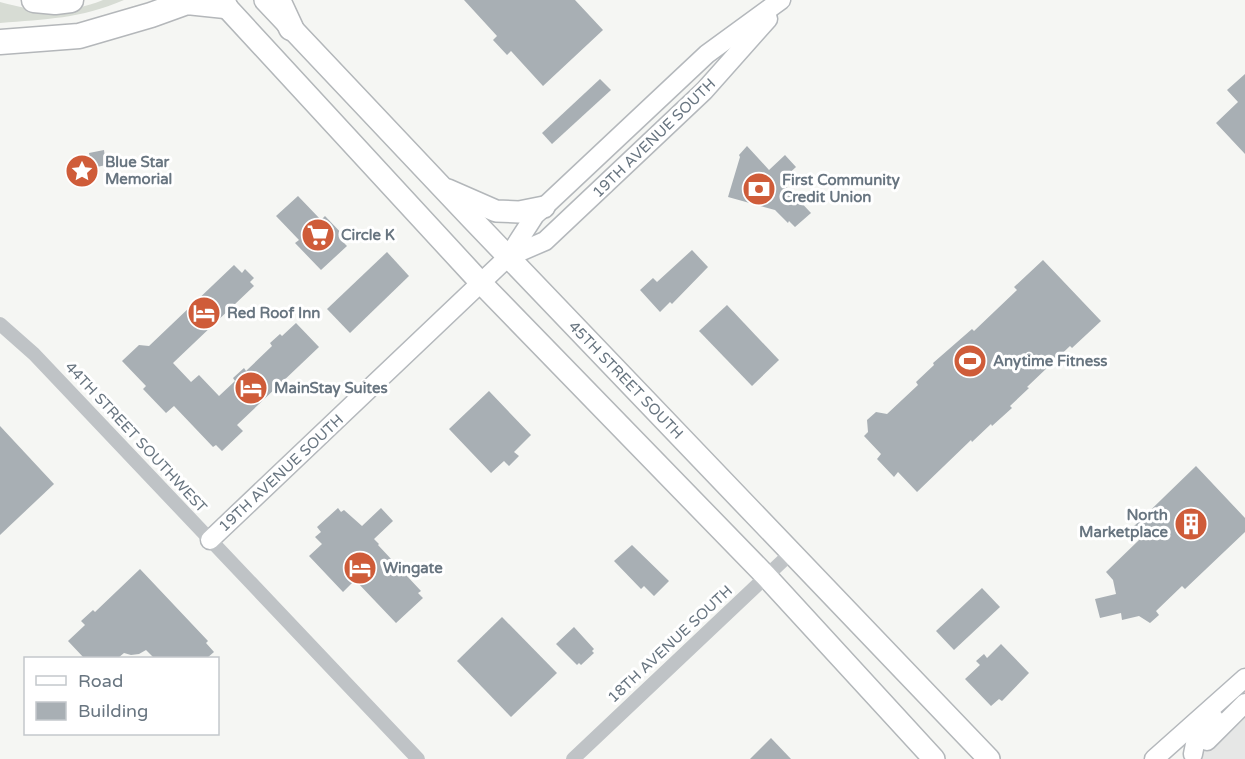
<svg xmlns="http://www.w3.org/2000/svg" width="1245" height="759" font-family="'Varela Round',sans-serif">
<style>
.built{fill:#e6e7e6}
.green{fill:#d7dcd4}
.building{fill:#a8afb4}
.lines{fill:none;stroke-linecap:round;stroke-linejoin:round}
.secondary-casing{stroke:#b4b8bc;stroke-width:21}
.primary-casing{stroke:#b3b7ba;stroke-width:24}
.highway-casing{stroke:#b4b7ba;stroke-width:27}
.street{stroke:#bfc3c6;stroke-width:14}
.secondary{stroke:#fff;stroke-width:18}
.primary{stroke:#fff;stroke-width:21}
.highway{stroke:#fff;stroke-width:24}
.labels{text-anchor:middle;dominant-baseline:central;stroke-width:6;stroke-linejoin:round;paint-order:stroke}
.street-label{font-size:15px;fill:#687580;stroke:#fff}
.poi-label{font-size:15px;font-weight:bold;fill:#687580;stroke:#fff;text-anchor:start}
</style>
<rect width="100%" height="100%" fill="#f5f6f3"/>
<polygon class="built" points="1245,702 1245,759 1185,759"/>
<path class="green" d="M103,0H124C80,19 46,19 0,23V2C35,12 69,14 103,0Z"/>
<g class="building">
<polygon points="464,0 575,0 603,30 543,86 511,51 507,55 493,40 497,36"/>
<polygon points="1245,74 1245,154 1216,123 1238,102 1227,90"/>
<polygon points="600,79 611,90 552,144 542,133"/>
<polygon points="747,146 769,170 785,155 796,167 781,181 811,213 795,227 789,221 788,223 775,210 728,197 740,157 739,155"/>
<polygon points="104,150 106,165 92,168 89,153"/>
<polygon points="298,196 321,220 325,216 347,239 343,242 347,246 321,270 295,243 299,240 276,216"/>
<polygon points="692,250 708,267 672,304 670,302 660,312 640,290 653,278 657,282"/>
<polygon points="387,252 409,276 350,333 327,309"/>
<polygon points="1043,260 1101,321 1072,348 1070,346 1027,387 1029,388 1010,406 1012,408 992,426 991,424 972,442 971,440 917,492 898,472 894,477 877,459 881,454 864,436 868,432 867,420 876,412 887,414 918,385 916,382 934,365 933,363 972,329 974,331 1017,290 1014,287"/>
<polygon points="234,265 242,273 245,269 254,278 250,282 254,286 173,363 191,382 199,375 219,396 235,381 233,378 244,368 246,371 272,346 270,343 280,334 282,336 296,323 319,347 237,425 243,431 222,451 216,445 213,447 174,406 166,413 143,389 146,386 122,361 139,345 149,346"/>
<polygon points="727,305 779,360 752,386 699,331"/>
<polygon points="489,391 531,435 514,452 519,456 509,466 504,461 491,473 449,429"/>
<polygon points="0,426 54,484 0,535"/>
<polygon points="1196,466 1245,518 1245,532 1185,589 1182,586 1156,611 1159,615 1150,623 1139,616 1122,620 1121,613 1100,618 1095,599 1116,594 1113,580 1106,572 1139,540 1130,530"/>
<polygon points="338,508 341,512 344,510 362,526 381,508 393,521 374,539 379,544 378,545 421,591 418,593 423,598 396,623 355,580 343,592 309,556 322,544 315,537 321,532 317,527"/>
<polygon points="632,545 669,581 654,596 644,586 641,589 614,561"/>
<polygon points="140,569 208,641 206,643 214,652 207,658 154,658 146,650 139,654 131,655 124,653 118,658 84,658 68,641 85,625 81,621 93,610 95,612"/>
<polygon points="982,588 1000,607 954,650 936,631"/>
<polygon points="502,617 557,673 511,717 457,661"/>
<polygon points="574,627 594,649 592,651 594,653 581,665 579,663 577,665 556,644"/>
<polygon points="1001,644 1029,673 1002,701 999,699 991,706 965,679 980,665 976,661 984,654 987,658"/>
<polygon points="771,738 791,759 750,759"/>
</g>
<g class="lines">
<g class="secondary-casing">
<g id="secondary">
<polyline points="508,257 545,241 704,91 768,19"/>
<polyline points="210,540 508,257 535,215 544,207 707,54 781,0"/>
<polyline points="1207,741 1245,703"/>
<polyline points="1193,754 1196,739 1214,718"/>
<polyline points="1154,759 1245,678"/>
</g>
</g>
<g class="primary-casing">
<g id="primary">
<polyline points="220,0 481,283 766,576 934,759"/>
<polyline points="265,0 471,218 989,759"/>
<polyline points="448,190 496,211 519,212 544,207"/>
</g>
</g>
<g class="highway-casing">
<g id="highway">
<polyline points="34,0 55,2 71,0"/>
<polyline points="278,0 291,28"/>
<polyline points="0,42 79,36 151,15 187,2 225,6"/>
</g>
</g>
<g class="street">
<polyline points="0,324 34,354 418,759"/>
<polyline points="573,759 791,553"/>
</g>
<use href="#secondary" class="secondary"/>
<use href="#primary" class="primary"/>
<use href="#highway" class="highway"/>
</g>
<defs>
<g id="sight-disc" transform="scale(1.725)"><circle r="9.5" fill="#cf5c39" stroke="#fff"/><path d="M0-6L1.8-2.2L6-1.7L2.9 1.2L3.7 5.4L0 3.3L-3.7 5.4L-2.9 1.2L-6-1.7L-1.8-2.2Z" fill="#fff"/></g>
<g id="bank-disc" transform="scale(1.725)"><circle r="9.5" fill="#cf5c39" stroke="#fff"/><path d="M-6-4H6V4H-6ZM0-2.3a2.3 2.3 0 1 0 0 4.6a2.3 2.3 0 1 0 0-4.6Z" fill="#fff"/></g>
<g id="supermarket-disc" transform="scale(1.725)"><circle r="9.5" fill="#cf5c39" stroke="#fff"/><path d="M-6-5.5h2.5l.6 2H6L4.5 2H-2.5L-4.4-4H-6ZM-1.5 3.2a1.3 1.3 0 1 0 .1 0ZM3 3.2a1.3 1.3 0 1 0 .1 0Z" fill="#fff"/></g>
<g id="hotel-disc" transform="scale(1.725)"><circle r="9.5" fill="#cf5c39" stroke="#fff"/><path d="M-6-4.5h1.5V1H6V5H4.5V3h-9V5H-6ZM-4 0a1.8 1.8 0 1 1 3.6 0ZM.5 0V-2.5h3Q6-2.5 6 0Z" fill="#fff"/></g>
<g id="stadium-disc" transform="scale(1.725)"><circle r="9.5" fill="#cf5c39" stroke="#fff"/><path d="M0-5a6.5 5 0 1 0 0 10a6.5 5 0 1 0 0-10ZM-3.5-1.8h7v3.6h-7Z" fill="#fff"/></g>
<g id="building-disc" transform="scale(1.725)"><circle r="9.5" fill="#cf5c39" stroke="#fff"/><path d="M-4-6H4V6H1V3H-1V6H-4ZM-2.5-4.3h1.7v1.8h-1.7ZM.8-4.3h1.7v1.8H.8ZM-2.5-1h1.7V.8h-1.7ZM.8-1h1.7V.8H.8Z" fill="#fff"/></g>
</defs>
<g fill-rule="evenodd">
<use href="#sight-disc" x="82" y="171"/>
<use href="#bank-disc" x="759" y="189"/>
<use href="#supermarket-disc" x="318" y="235"/>
<use href="#hotel-disc" x="204" y="313"/>
<use href="#stadium-disc" x="970" y="361"/>
<use href="#hotel-disc" x="251" y="388"/>
<use href="#building-disc" x="1191" y="524"/>
<use href="#hotel-disc" x="360" y="568"/>
</g>
<g class="labels">
<g class="street-label">
<text transform="translate(654 138) rotate(-44)">19TH AVENUE SOUTH</text>
<text transform="translate(626 380) rotate(46)">45TH STREET SOUTH</text>
<text transform="translate(136 437) rotate(47)">44TH STREET SOUTHWEST</text>
<text transform="translate(281 473) rotate(-43)">19TH AVENUE SOUTH</text>
<text transform="translate(670 644) rotate(-43)">18TH AVENUE SOUTH</text>
</g>
<g class="poi-label">
<text x="105" y="162">Blue Star<tspan x="105" dy="17">Memorial</tspan></text>
<text x="782" y="180">First Community<tspan x="782" dy="17">Credit Union</tspan></text>
<text x="341" y="235">Circle K</text>
<text x="227" y="313">Red Roof Inn</text>
<text x="993" y="361">Anytime Fitness</text>
<text x="274" y="388">MainStay Suites</text>
<text x="1168" y="515" text-anchor="end">North<tspan x="1168" dy="17">Marketplace</tspan></text>
<text x="383" y="568">Wingate</text>
</g>
</g>
<rect x="24" y="657" width="195" height="78" fill="#ffffff" stroke="#c3c8cc" stroke-width="1.5"/>
<rect x="36" y="676" width="30" height="9" fill="#ffffff" stroke="#c3c8cc" stroke-width="1.5"/>
<text x="78" y="687" font-size="18" fill="#687580">Road</text>
<rect x="36" y="702" width="30" height="18" fill="#a8afb4" stroke="#c3c8cc" stroke-width="1.5"/>
<text x="78" y="717" font-size="18" fill="#687580">Building</text>
</svg>
